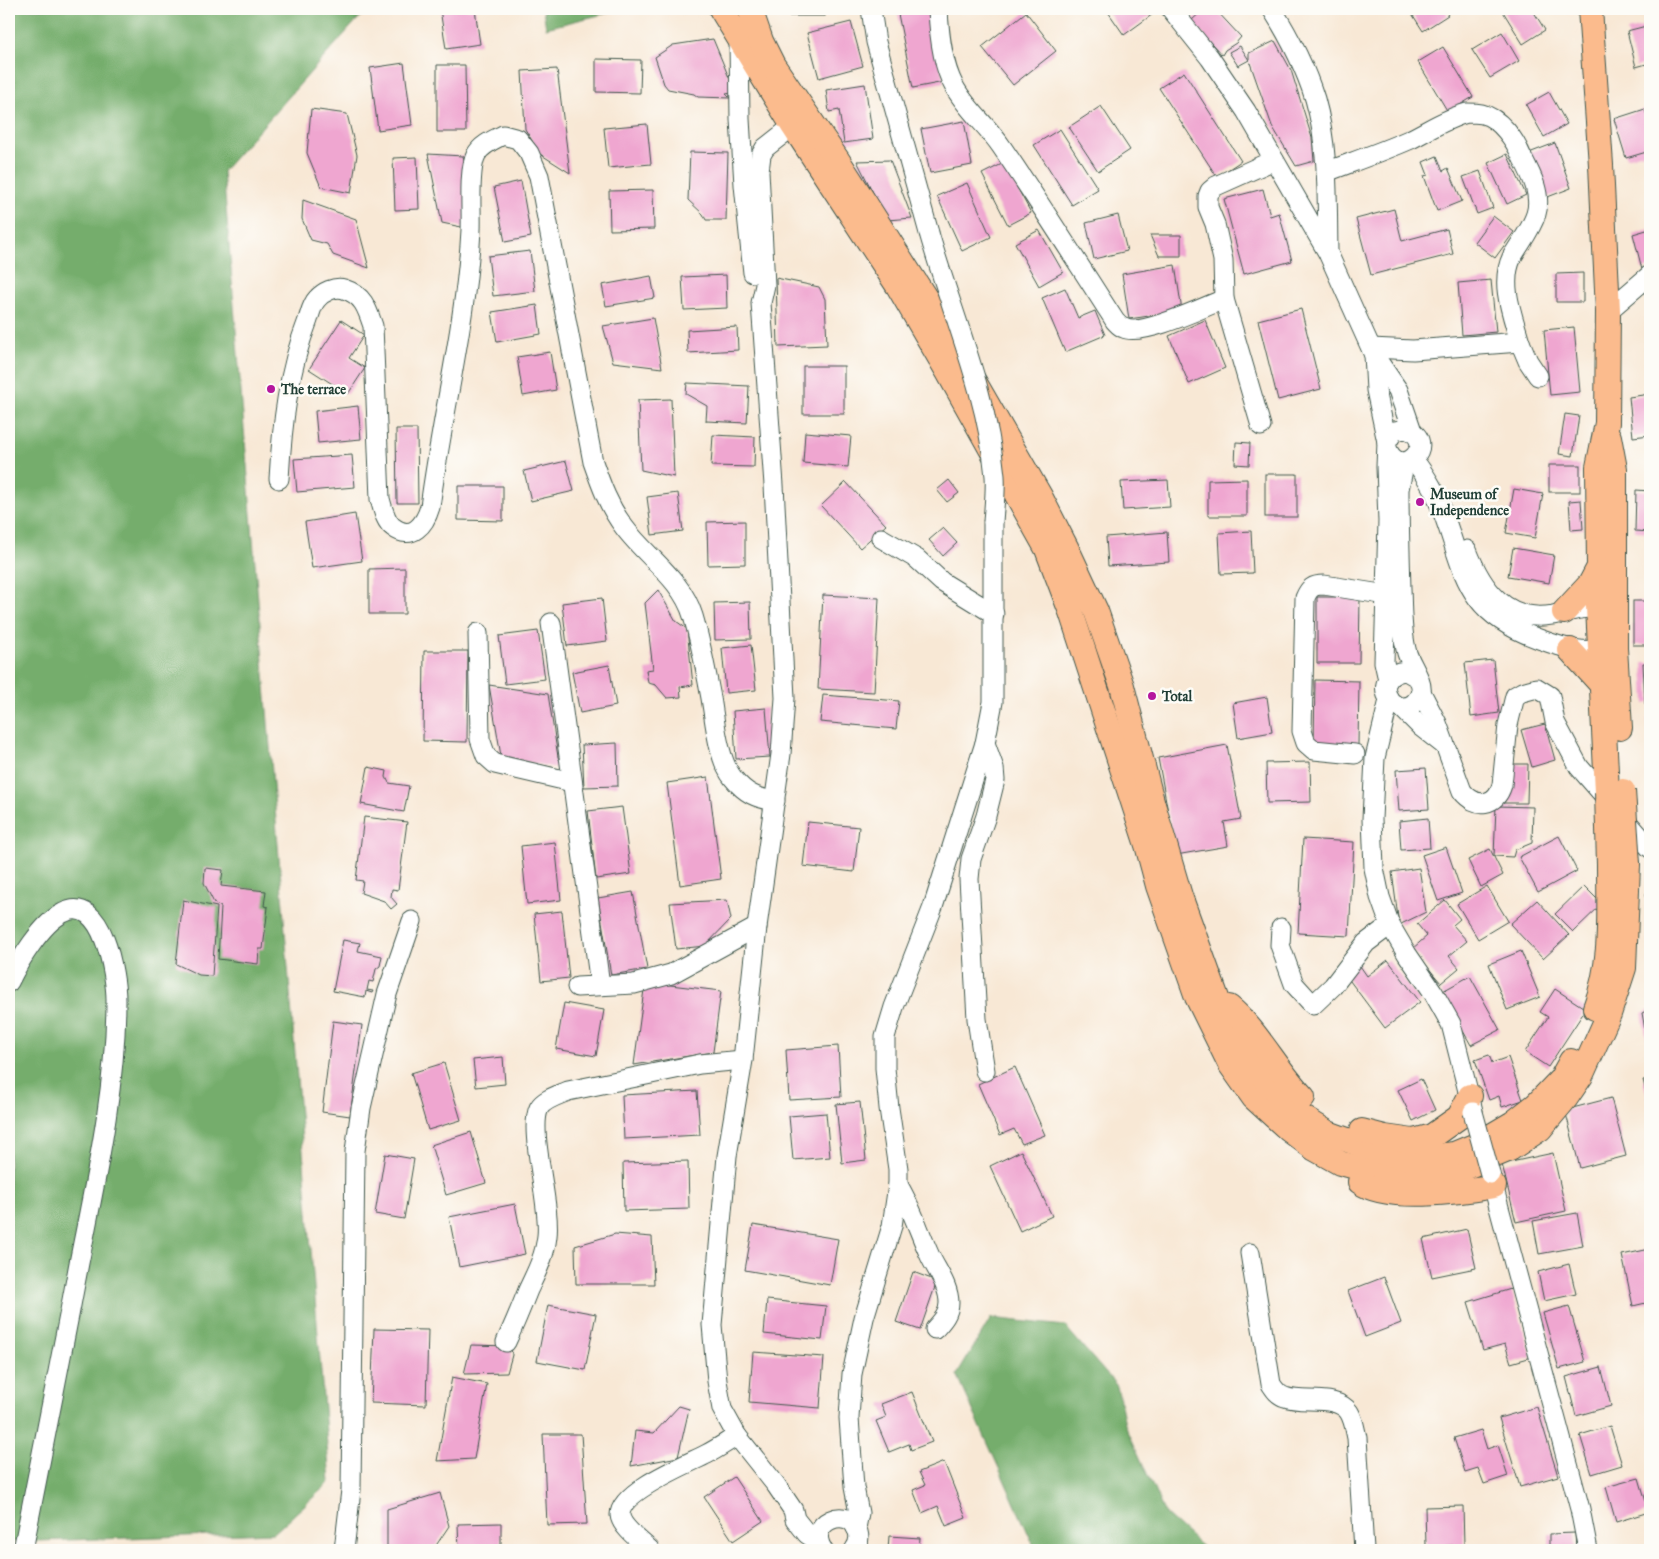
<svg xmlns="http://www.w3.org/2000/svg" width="1659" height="1559" font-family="'IM FELL Great Primer',serif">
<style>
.forest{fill:#74ad6c;stroke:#4a7550}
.building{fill:#efa6d0}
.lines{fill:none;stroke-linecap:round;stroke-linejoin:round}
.minor-casing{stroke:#40574c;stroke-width:21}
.major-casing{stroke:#40574c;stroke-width:26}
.minor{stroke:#fff;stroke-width:19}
.major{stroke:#fbbb8d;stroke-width:24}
.minor-bridge-casing{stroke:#40574c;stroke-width:21;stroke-linecap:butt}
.major-bridge-casing{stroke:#40574c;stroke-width:26;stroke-linecap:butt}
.minor-bridge{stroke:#fff;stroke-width:19}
.major-bridge{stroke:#fbbb8d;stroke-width:24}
.poi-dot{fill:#b5179e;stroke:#fdfcf7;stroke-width:2}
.labels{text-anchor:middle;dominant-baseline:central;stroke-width:5;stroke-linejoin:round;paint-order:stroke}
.poi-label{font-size:14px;font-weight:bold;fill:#1f3d34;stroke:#fdfcf7;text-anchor:start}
</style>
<rect width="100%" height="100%" fill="#fdfcf7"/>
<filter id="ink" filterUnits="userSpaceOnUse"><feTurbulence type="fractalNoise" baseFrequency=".02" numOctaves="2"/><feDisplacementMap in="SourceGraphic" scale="10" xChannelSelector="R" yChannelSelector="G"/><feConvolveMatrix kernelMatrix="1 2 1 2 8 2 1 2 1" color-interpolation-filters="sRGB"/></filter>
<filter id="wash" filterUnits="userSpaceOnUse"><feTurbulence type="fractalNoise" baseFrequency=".0096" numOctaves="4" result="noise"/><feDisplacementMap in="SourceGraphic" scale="20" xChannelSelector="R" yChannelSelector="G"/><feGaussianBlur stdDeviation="1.12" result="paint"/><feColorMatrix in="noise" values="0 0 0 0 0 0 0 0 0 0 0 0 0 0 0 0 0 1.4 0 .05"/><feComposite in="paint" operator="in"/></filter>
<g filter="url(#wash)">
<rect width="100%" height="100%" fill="#f8e8d5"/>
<g class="forest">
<polygon points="9,9 370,9 357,20 223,171 330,1482 274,1533 9,1542"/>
<polygon points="543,9 624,9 546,28"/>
<polygon points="991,1318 1065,1326 1117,1386 1125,1424 1165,1514 1206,1550 1034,1550 1033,1544 957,1375"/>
</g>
<g id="blocks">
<g class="building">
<polygon points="440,9 475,9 480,44 446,49"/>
<rect x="789" y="9" width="36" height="7"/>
<polygon points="897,9 929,9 944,82 913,88"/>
<polygon points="1106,9 1149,9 1153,14 1124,35"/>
<polygon points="1204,9 1215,9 1241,37 1236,43 1225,50 1222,55 1191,21"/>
<polygon points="1409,9 1444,9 1448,15 1423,31"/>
<polygon points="1504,9 1532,9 1545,30 1523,44 1502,10"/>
<polygon points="1026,12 1056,51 1013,85 982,47"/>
<polygon points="851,22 863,66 819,78 807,33"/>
<polygon points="1650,25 1650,63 1636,67 1627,31"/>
<polygon points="1502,32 1519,61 1490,78 1472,50"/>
<polygon points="713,39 730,80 732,93 726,94 730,98 698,97 694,94 668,89 664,84 655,57 673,45"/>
<polygon points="1275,41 1291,70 1312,138 1314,161 1296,166 1272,126 1249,60 1249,53"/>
<polygon points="1240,46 1249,60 1238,66 1229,52"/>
<polygon points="1443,47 1473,97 1448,112 1418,62"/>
<polygon points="596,59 641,60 640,93 596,92"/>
<polygon points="404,63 412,125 378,130 370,68"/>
<polygon points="437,65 465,65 466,132 437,132"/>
<polygon points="557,69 570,173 540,154 525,129 522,71"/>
<polygon points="1184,72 1241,161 1217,177 1159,88"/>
<polygon points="865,84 873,139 844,143 839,110 829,112 826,90"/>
<polygon points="1549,92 1567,124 1544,137 1526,105"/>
<polygon points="1101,106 1130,150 1098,171 1069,127"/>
<polygon points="311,109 347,114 357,155 351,193 321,187 307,153"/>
<polygon points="1645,109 1650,127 1650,151 1626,158 1614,119"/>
<polygon points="964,121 972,165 930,173 921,129"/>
<polygon points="647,124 651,164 608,168 604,128"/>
<polygon points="1060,129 1098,189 1072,205 1034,145"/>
<polygon points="1555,143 1571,188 1545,198 1529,153"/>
<polygon points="690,152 728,153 726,220 706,220 703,214 688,200"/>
<polygon points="428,154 463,156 468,175 466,228 442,223"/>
<polygon points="1507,154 1526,195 1507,204 1488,163"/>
<polygon points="1437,156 1443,171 1448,168 1462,201 1437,211 1424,176 1428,175 1423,162"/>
<polygon points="417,157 419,209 395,210 393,158"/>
<polygon points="890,160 912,218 887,220 857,161"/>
<polygon points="1004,163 1031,213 1008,225 982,174"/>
<polygon points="1480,171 1493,208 1477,214 1463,177"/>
<polygon points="521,181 531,237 505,242 494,187"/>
<polygon points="967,183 991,237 962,251 937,196"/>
<polygon points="1263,189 1270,216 1279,213 1292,261 1244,274 1224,199"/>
<polygon points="653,190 654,229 610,230 609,191"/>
<polygon points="303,200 356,219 369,268 333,255 327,244 311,240 302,219"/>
<polygon points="1394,209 1402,241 1447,229 1453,254 1371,275 1356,219"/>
<polygon points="1118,215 1127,251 1094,259 1086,223"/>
<polygon points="1493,216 1514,232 1495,258 1474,242"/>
<polygon points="1650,229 1650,267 1642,269 1633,234"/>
<polygon points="1039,230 1063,272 1039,286 1015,243"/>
<polygon points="1150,235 1181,235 1181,256 1159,256"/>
<polygon points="530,251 535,291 493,296 488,256"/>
<polygon points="1175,265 1182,311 1129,319 1122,274"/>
<polygon points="1583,273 1583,302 1556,302 1556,274"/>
<polygon points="726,275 727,308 684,310 682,277"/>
<polygon points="651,276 655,298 606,306 602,285"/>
<polygon points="776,278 819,287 825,299 827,345 778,347"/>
<polygon points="1491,280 1496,332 1462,335 1458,283"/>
<polygon points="1065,288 1078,318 1095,311 1105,335 1065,352 1042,298"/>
<polygon points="537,305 541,334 497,342 492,312"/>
<polygon points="1301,309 1321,389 1278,400 1258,320"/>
<polygon points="653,318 662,368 613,362 603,326"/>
<polygon points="341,320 364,335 349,358 365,368 348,394 309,369"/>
<polygon points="1205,320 1225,368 1189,384 1169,336"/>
<polygon points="737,327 738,350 688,353 687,330"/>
<polygon points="1574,327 1580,392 1550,395 1544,330"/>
<polygon points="550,352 556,390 523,396 517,357"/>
<rect x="803" y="366" width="41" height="48"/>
<polygon points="687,383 749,386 747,423 706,421 707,406 686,394"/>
<polygon points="1650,394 1650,435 1633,437 1629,397"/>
<polygon points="671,399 674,477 641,470 638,400"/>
<polygon points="358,406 361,439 318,443 315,411"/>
<polygon points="1565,414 1579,416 1573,456 1559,454"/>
<polygon points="396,429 417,429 418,503 397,503"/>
<polygon points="805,432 851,436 848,467 803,463"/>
<polygon points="713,435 755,437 754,467 711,466"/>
<polygon points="1236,442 1250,443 1249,465 1235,464"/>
<polygon points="352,455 355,487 297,492 294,459"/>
<polygon points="566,461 574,491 531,501 524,471"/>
<rect x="1549" y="465" width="31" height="27"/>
<rect x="1265" y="474" width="32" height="43"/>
<polygon points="1247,479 1247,516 1208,516 1208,480"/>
<polygon points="949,480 959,493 947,502 937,490"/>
<polygon points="1168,480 1170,507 1123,510 1121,482"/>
<polygon points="846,482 886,525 860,548 821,506"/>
<polygon points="458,486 503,486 503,521 458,520"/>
<polygon points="1514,489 1543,494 1535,538 1506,533"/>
<polygon points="1636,490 1650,491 1650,532 1635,531"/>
<polygon points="678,493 683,531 652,535 647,497"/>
<polygon points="1581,500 1583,529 1571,530 1569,501"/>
<polygon points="355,514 362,561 312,568 305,522"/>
<polygon points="745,521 745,564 708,565 707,522"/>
<polygon points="943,528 957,543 943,556 929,540"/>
<polygon points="1251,531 1253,573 1221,574 1219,533"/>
<polygon points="1167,532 1169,562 1108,566 1106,537"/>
<polygon points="1513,548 1554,555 1549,583 1508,576"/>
<polygon points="1648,550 1650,550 1650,590 1647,590"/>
<polygon points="405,568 405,614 369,614 369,569"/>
<polygon points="658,590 676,621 687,629 693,685 680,687 681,697 667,698 656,685 648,683 646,670 653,669 645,603"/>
<polygon points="823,595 879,598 874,692 818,689"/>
<polygon points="1317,597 1360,597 1359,663 1317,663"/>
<polygon points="602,598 607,641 567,646 562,603"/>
<rect x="1633" y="601" width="17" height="44"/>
<polygon points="750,602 751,639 715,640 714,603"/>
<polygon points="538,631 545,679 505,684 499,636"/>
<polygon points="751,645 756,690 726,693 722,648"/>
<polygon points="424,651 468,651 467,742 423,741"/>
<polygon points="1493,660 1499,713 1471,717 1465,663"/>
<polygon points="1643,663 1650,663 1650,703 1645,704"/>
<polygon points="609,665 616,706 580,713 572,672"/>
<polygon points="1315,680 1359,681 1358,745 1314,745"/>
<polygon points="489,685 548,694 558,757 564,770 501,756"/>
<polygon points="823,695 899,701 896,729 820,722"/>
<polygon points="1267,697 1272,732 1238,738 1233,703"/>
<polygon points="766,708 770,757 736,759 733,711"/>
<polygon points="1650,718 1650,739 1649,739 1647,719"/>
<polygon points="1545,724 1555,760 1532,767 1521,730"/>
<polygon points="617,743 618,786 584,787 582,745"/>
<polygon points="1227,745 1241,819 1224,822 1228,846 1176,855 1158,758"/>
<polygon points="1310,762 1311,802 1267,803 1266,763"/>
<polygon points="1514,764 1528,764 1527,803 1503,803"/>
<polygon points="368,767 387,771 386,777 389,783 409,786 404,812 361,804"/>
<polygon points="1426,768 1429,809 1399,811 1396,770"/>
<polygon points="708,777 721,879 680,885 667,783"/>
<polygon points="1496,806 1533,807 1532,843 1515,850 1513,857 1494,856"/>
<polygon points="622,807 631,874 596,879 588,811"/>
<polygon points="364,817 407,822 398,890 392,889 391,897 397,904 391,909 384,901 361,893 363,881 356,880"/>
<polygon points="1428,818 1430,848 1401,850 1399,821"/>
<polygon points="808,822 859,827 854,872 803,866"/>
<polygon points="1559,836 1577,871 1538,892 1519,857"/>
<polygon points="1303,839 1354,842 1349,936 1298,933"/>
<polygon points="555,842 561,900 527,904 521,846"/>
<polygon points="1446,847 1462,893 1438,901 1422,855"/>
<polygon points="1490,849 1503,875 1481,887 1468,860"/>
<polygon points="205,868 223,870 221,886 266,891 264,906 268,907 263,949 259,949 258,964 218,959 221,907 214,903 204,883"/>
<polygon points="1419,868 1426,912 1399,925 1392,872"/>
<polygon points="1487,886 1508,921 1478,939 1457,904"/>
<polygon points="1584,886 1602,904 1573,932 1555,914"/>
<polygon points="633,892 647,969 611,975 598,898"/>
<polygon points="1646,893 1650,894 1650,942 1649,942"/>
<polygon points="183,900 217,907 212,976 199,975 176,964"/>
<polygon points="727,900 731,919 705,946 676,949 670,903"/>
<polygon points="1445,900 1460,919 1453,925 1467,941 1449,956 1459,968 1441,983 1412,949 1427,936 1417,924"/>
<polygon points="1537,900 1569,935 1543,959 1510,924"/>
<polygon points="562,911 569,978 541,981 534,914"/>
<polygon points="343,940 360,943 358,951 382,956 380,966 376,969 373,982 369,981 367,990 373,991 372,993 366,991 365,997 333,991"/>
<polygon points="1521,951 1540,997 1507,1010 1489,964"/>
<polygon points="1388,960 1420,1002 1385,1028 1344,973 1358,963 1367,976"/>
<polygon points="1470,976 1500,1030 1471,1045 1441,992"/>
<polygon points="645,982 721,991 713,1052 634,1065"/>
<polygon points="1555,989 1586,1009 1548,1067 1525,1052 1548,1017 1540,1012"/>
<polygon points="564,1003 604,1010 596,1056 556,1049"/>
<polygon points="1650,1009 1650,1052 1649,1052 1642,1013"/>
<polygon points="333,1021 362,1025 350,1116 322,1112"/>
<polygon points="838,1046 841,1097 789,1100 786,1050"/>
<polygon points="1489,1055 1492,1063 1508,1057 1523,1100 1502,1107 1499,1096 1489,1100 1475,1060"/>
<polygon points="503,1057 505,1084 476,1087 473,1060"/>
<polygon points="444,1063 461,1120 428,1130 411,1073"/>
<polygon points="1015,1067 1045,1135 1022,1144 1014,1129 1000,1135 978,1084"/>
<polygon points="1421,1079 1435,1110 1413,1121 1398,1090"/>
<polygon points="1650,1079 1650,1107 1643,1080"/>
<polygon points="697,1091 700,1135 624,1139 622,1095"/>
<polygon points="1611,1098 1626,1156 1580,1168 1565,1110"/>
<polygon points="860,1102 866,1160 842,1163 836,1104"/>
<polygon points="826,1113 830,1157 793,1160 789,1116"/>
<polygon points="471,1132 486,1183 446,1195 431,1145"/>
<polygon points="1021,1151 1052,1216 1020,1231 990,1166"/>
<polygon points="1553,1153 1566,1211 1516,1222 1502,1164"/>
<polygon points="385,1154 414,1159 404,1219 375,1214"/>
<polygon points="688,1161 689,1209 624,1211 623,1163"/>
<polygon points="515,1204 525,1254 459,1267 449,1217"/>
<polygon points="1577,1213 1583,1246 1539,1254 1533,1221"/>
<polygon points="753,1225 838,1239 830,1285 745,1270"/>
<polygon points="1467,1229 1476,1268 1432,1277 1423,1239"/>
<polygon points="615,1234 652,1237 654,1284 576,1284 575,1246"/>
<polygon points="1650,1249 1650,1302 1633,1306 1622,1255"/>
<polygon points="1569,1264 1576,1294 1544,1301 1538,1272"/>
<polygon points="913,1272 937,1281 920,1330 896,1322"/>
<polygon points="1384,1277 1401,1323 1365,1337 1348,1291"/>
<polygon points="1511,1289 1532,1357 1511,1363 1505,1344 1483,1350 1468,1302"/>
<polygon points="767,1300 826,1306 822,1340 764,1334"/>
<polygon points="548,1305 596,1314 585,1370 537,1361"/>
<polygon points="1569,1306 1585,1362 1559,1369 1543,1313"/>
<polygon points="374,1329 428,1330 426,1405 371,1403"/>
<polygon points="471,1345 511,1346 512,1355 507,1373 464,1374"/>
<polygon points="753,1352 824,1357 820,1408 749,1402"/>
<polygon points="1601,1367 1611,1406 1576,1416 1566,1377"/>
<polygon points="452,1377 487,1384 474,1459 437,1461"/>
<polygon points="912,1392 932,1442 911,1450 909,1444 889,1452 876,1421 886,1417 881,1404"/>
<polygon points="679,1406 689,1409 678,1457 631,1466 635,1431 654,1433"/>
<polygon points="1537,1407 1558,1476 1520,1487 1499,1418"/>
<polygon points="1610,1426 1622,1465 1592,1474 1580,1435"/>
<polygon points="1481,1430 1487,1449 1498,1445 1508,1476 1484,1484 1478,1468 1465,1472 1454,1438"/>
<polygon points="543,1434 581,1434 587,1524 547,1525"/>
<polygon points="944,1462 966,1518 946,1526 938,1506 922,1513 913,1490 925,1485 919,1472"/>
<polygon points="734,1477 763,1521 733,1541 704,1497"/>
<polygon points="1639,1478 1649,1512 1616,1522 1606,1487"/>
<polygon points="440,1493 449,1526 433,1550 387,1550 387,1509"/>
<polygon points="1463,1506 1464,1545 1426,1546 1425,1507"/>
<polygon points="501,1523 501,1550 459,1550 458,1524"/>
<polygon points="1575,1533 1576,1550 1549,1550 1549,1534"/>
<polygon points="889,1536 920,1538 919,1550 888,1550"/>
</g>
</g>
</g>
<g filter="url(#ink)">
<use href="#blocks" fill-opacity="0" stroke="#40574c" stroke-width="1"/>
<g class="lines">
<g class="minor-casing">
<g id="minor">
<polyline points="871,9 876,42 929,233"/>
<path d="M938,9C939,32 943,66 954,86C966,109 987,125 1001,146C1040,203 1077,262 1115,321C1117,323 1120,327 1124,328C1141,337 1204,307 1224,299"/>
<polyline points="1171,9 1210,58 1246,111 1328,253 1374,355 1398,390 1412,431"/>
<path d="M1272,9C1289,36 1305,67 1315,99C1329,148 1327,201 1328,251"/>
<polyline points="739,40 740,119 744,185 753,273"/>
<polyline points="793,126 765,148 761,155 759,171 765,285 761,303 774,485 785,698 781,754 757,927 743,1060 727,1156 712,1325 717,1381 722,1409 737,1436 776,1485 793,1510 795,1519 807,1534 819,1542"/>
<path d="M1326,172C1355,161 1384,151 1411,139C1429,130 1447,118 1467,113C1471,113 1477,113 1482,114C1500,118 1515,140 1522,157C1531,174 1542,194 1536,214C1531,230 1520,243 1512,257C1499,284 1513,316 1520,342L1413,350L1371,348"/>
<polyline points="1608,311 1650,275"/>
<polyline points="1520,342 1528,361 1538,376"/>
<polyline points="1374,355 1376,390 1387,442"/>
<polyline points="1261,426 1224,299 1223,260 1215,224 1208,207 1208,196 1210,191 1216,186 1274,160"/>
<path d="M1387,448C1400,483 1441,442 1406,429L1394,431L1387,442L1386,467L1388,521L1384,662L1388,680"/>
<path d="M1413,459C1421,469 1428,480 1434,491C1466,560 1454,609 1539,639C1566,649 1584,654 1613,648"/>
<path d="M1407,462L1403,470L1399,489C1399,522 1400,555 1401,588C1402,609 1401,632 1407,653C1410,663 1423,681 1421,691C1420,696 1417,701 1413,704C1389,719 1369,674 1406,671L1418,678"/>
<path d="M279,479C282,425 288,371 308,320C310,314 312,304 317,299C323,292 335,286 344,289C363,295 367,308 373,326L380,499C383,509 385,521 393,527C412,542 425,524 430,507C442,415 466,323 471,230C472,211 468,171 476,155C481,145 493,140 503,135L518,139L529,153L539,176L593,462C601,485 609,507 624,527C646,557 682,579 693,616C701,643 706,671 711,698C715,721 718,760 733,778C746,794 756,798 775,801"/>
<polyline points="881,538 917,559 942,582 994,614"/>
<path d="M1467,550C1482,589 1506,623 1553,615C1573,611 1591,604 1610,610"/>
<polyline points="551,623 600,985"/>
<polyline points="478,633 480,739 486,756 495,764 572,782"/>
<path d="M1421,692L1437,723L1462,791C1476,809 1496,806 1502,785L1508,725L1515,696L1522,692L1537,688L1550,696L1555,722L1579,767L1650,848"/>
<polyline points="1389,700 1375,758 1372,819 1374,868 1380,897 1390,925 1407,954 1433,992 1451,1024 1473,1111"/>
<polyline points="1401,707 1421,727 1444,745"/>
<path d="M1355,754L1314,750L1306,743L1302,731L1305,598C1309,588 1313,585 1324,585L1387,595"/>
<polyline points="1281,928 1280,945 1294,984 1313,1005 1333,986 1366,943 1390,925"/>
<path d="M9,982C19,961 42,923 63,913C103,892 116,976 116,1000C116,1089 96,1177 79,1263C61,1359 42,1455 23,1550"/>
<polyline points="577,987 634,984 671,974 757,927"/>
<polyline points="985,1071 977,1019 969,879 971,859 986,816 995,780 994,768 985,743"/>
<polyline points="1490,1174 1580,1509 1588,1550"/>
<path d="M898,1185C912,1208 919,1232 930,1256C937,1271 949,1286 949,1303C949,1314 942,1321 935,1329"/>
<path d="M1250,1253L1271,1384C1275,1390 1278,1395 1285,1397C1302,1404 1337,1394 1349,1412C1354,1420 1355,1429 1357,1438L1364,1550"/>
<path d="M506,1342C514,1325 521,1308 528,1290C536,1273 545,1256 547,1236C551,1204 528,1131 539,1108C544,1099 559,1095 568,1091L700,1064L743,1060"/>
<polyline points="856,1528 859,1513 854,1487 849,1418 852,1374 864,1318 892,1226 898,1185 898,1169 889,1108 885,1068 885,1037 894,1007 933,907 985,743 993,702 993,522"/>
<polyline points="344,1550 351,1490 355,1151 361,1108 387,994 412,921"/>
<path d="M650,1550C642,1542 621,1527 620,1515C620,1491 688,1464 707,1454C717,1449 727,1442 737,1436"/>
<path d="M823,1550C804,1523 850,1503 858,1532C860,1539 858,1545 854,1550"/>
</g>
</g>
<g class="major-casing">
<g id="major">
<polyline points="721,9 793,126 898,286 948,372 1047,549 1071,612 1147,845 1158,886 1197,997 1230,1064 1254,1098 1288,1129 1315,1149 1340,1163 1382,1174 1408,1176 1462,1169 1510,1149 1540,1129 1566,1098 1581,1076 1609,1014 1624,968 1628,864"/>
<polyline points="750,9 761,41 773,65 837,159 933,310 1040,496 1067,549 1096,611 1122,686 1152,801 1180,896 1226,1023 1241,1047 1266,1080 1299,1115 1328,1133 1383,1153 1408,1158 1430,1157 1454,1154 1476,1145 1513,1123 1536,1105 1561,1079 1571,1061"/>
<polyline points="1590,9 1601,165 1608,311 1607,423 1598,467 1599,567 1598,607 1607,792"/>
<polyline points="1609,437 1615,469 1615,648 1620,728"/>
<polyline points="1564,612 1590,584 1599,567"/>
<polyline points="1570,650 1601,684"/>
<path d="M1229,1007C1257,1030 1277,1070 1303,1097"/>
<path d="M1595,1008C1613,962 1609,913 1609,865"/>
<polyline points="1362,1131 1385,1137 1413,1141 1432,1136 1459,1117 1470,1096"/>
<path d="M1360,1182C1386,1202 1462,1192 1494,1186"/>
</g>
</g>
<use href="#minor" class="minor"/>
<use href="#major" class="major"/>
<g class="minor-bridge-casing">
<g id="minor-bridge">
<path d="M929,233C952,314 987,392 995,476C996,491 994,507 993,522"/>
<polyline points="1473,1112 1490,1174"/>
</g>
</g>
<g class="major-bridge-casing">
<g id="major-bridge">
<polyline points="1623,791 1628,864"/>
<polyline points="1607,792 1609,865"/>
</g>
</g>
<use href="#minor-bridge" class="minor-bridge"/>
<use href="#major-bridge" class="major-bridge"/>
</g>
</g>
<g class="poi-dot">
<circle cx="271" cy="389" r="5"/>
<circle cx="1420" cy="502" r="5"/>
<circle cx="1152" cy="696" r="5"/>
</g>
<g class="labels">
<g class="poi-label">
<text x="281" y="389">The terrace</text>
<text x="1430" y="494">Museum of<tspan x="1430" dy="16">Independence</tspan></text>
<text x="1162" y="696">Total</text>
</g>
</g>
<rect width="1659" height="1559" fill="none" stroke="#fdfcf7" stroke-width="30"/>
</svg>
